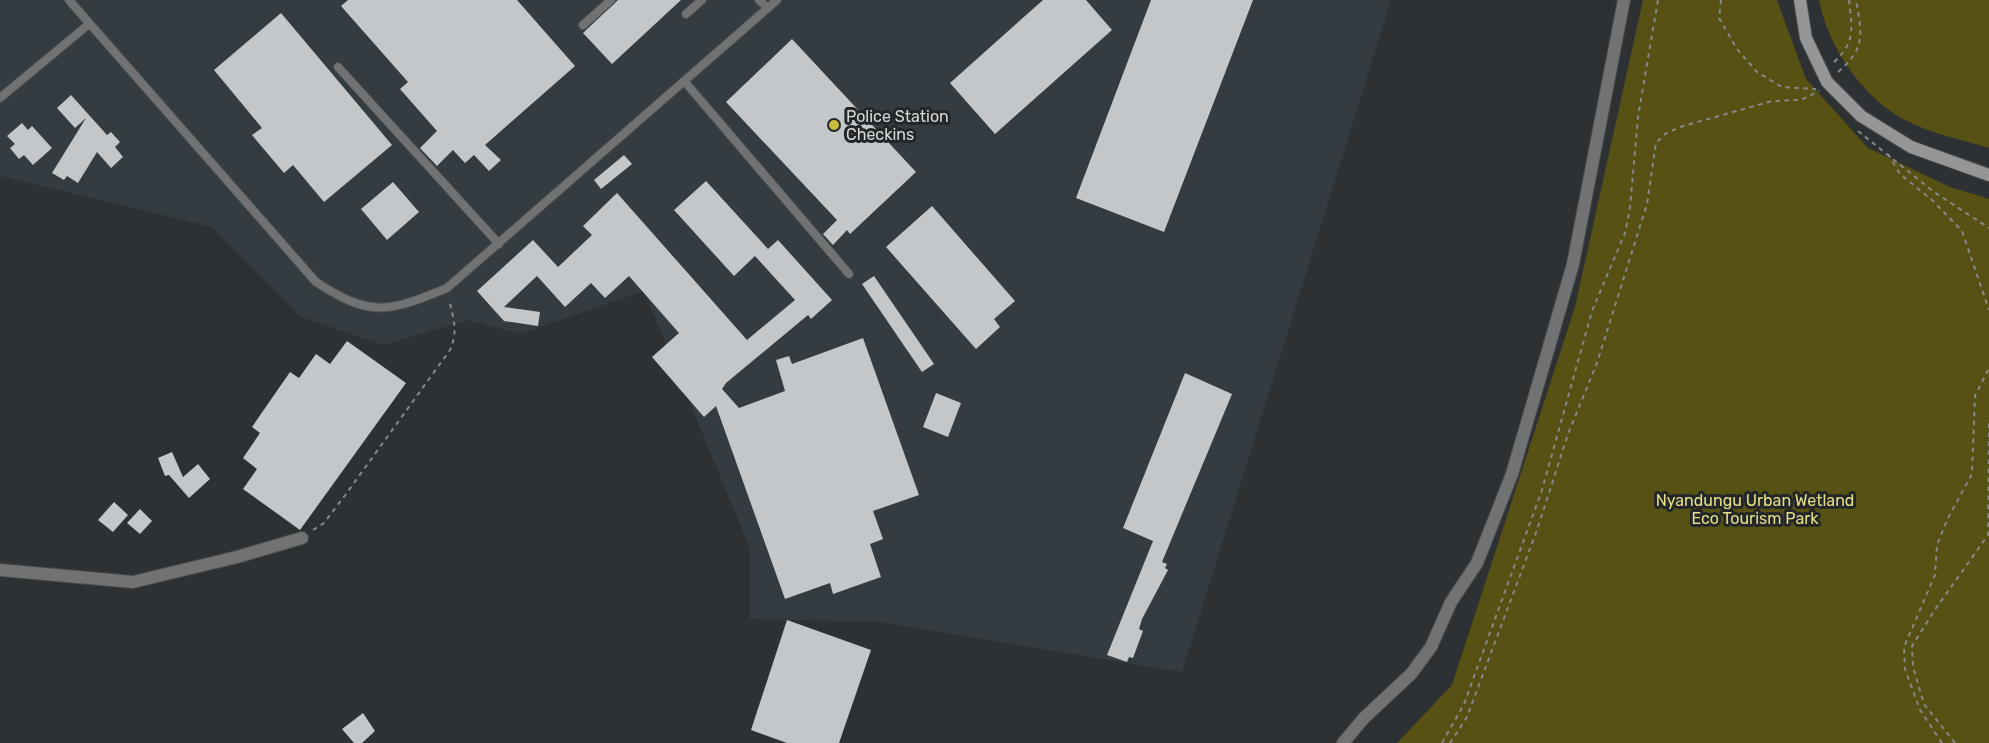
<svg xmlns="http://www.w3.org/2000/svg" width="1989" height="743" font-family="Rubik,sans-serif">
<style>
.built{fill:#343c42}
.green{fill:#575113}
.building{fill:#c3c7c9}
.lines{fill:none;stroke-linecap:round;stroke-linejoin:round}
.service-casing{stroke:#494c4e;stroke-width:10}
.minor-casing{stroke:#494c4e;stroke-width:14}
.secondary-casing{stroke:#494c4e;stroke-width:14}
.path{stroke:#86888a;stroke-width:2;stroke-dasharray:4.5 4.5;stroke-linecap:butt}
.service{stroke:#707273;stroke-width:8}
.minor{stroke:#707273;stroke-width:12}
.secondary{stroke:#949698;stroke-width:12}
.poi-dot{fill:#c7bb3b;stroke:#242729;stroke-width:2}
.labels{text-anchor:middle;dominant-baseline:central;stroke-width:6;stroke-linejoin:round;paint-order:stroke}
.poi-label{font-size:16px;fill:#d6d8d9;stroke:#242729;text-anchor:start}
.park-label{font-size:16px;fill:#e6de86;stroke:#242729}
</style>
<rect width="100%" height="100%" fill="#2e3133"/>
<polygon class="built" points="0,0 1391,0 1182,672 880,622 750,619 750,549 644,291 520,334 468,320 384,345 301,317 212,227 0,176"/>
<g class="green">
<polygon points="1643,0 1777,0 1806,79 1868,148 1950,187 1989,199 1989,743 1397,743 1452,685 1575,307"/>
<path d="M1819,0H1989V148C1963,140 1929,133 1905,120C1863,98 1828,47 1819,0Z"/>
</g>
<g class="building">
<polygon points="348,0 517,0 575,66 485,145 501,160 489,171 474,155 465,163 453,150 437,166 420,148 437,131 400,89 408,82 341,6"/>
<polygon points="618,0 681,0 612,64 583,33"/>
<polygon points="1043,0 1086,0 1112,30 995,134 950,83"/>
<polygon points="1151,0 1253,0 1164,232 1076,198"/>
<polygon points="281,13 392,145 324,202 293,165 284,173 252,135 262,128 214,70"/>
<polygon points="792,39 916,172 850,234 847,230 833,245 823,234 837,220 726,102"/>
<polygon points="71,95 107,135 111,132 120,142 115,147 123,157 111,168 97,152 78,183 67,176 64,180 52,173 86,118 75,128 57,108"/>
<polygon points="22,123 28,130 32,126 52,148 33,165 24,155 19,159 10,148 15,144 7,136"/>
<polygon points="624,155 632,164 601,189 594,180"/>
<polygon points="706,181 768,249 778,240 832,300 811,319 808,315 726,383 722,389 739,408 785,391 776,360 789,356 792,364 863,338 919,495 873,511 883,539 870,544 881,577 833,594 830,583 785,599 716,406 704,417 652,357 679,333 629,276 605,298 591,283 565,307 537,276 504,307 540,312 538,326 504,321 477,291 533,240 558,267 592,235 583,226 617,193 747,340 795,300 755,256 734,276 674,210"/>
<polygon points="393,182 419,212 387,240 361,209"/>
<polygon points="932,206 1015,301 994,319 1000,327 976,349 886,247"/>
<polygon points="874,276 934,364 922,372 862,284"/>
<polygon points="347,341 406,383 300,530 243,489 257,469 243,458 260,433 252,427 290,372 299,378 316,354 330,364"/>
<polygon points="1185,373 1232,394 1162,562 1167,564 1165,568 1168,570 1142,619 1139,629 1143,631 1133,658 1129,657 1127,662 1107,655 1153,541 1123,528"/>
<polygon points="936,393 961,403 948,437 923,427"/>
<polygon points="172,452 183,477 198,464 210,479 189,498 169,475 165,476 158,458"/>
<polygon points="114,502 128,515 113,532 98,520"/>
<polygon points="140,509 152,521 140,534 127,523"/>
<polygon points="787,620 871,650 839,743 787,743 751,730"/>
<polygon points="363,713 375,731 362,743 354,743 342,729"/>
</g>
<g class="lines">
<g class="service-casing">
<g id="service">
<path d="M69,0L316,282C371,318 389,312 447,288L777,0"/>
<polyline points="759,0 768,8"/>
<polyline points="686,14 702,0"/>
<polyline points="583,25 611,0"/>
<polyline points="338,67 499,244"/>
<polyline points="685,82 849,274"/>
<polyline points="0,98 89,24"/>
</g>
</g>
<g class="minor-casing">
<g id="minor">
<polyline points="0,570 133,582 237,557 302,538"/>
<polyline points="1343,743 1364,718 1411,674 1431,647 1451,602 1477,563 1512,474 1573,264 1624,0"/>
</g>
</g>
<g class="secondary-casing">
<polyline id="secondary" points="1800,0 1806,38 1827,82 1861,116 1911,147 1989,175"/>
</g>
<g class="path">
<polyline points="1721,0 1719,18 1737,49 1757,72 1782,87 1816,89"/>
<path d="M1834,62C1856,42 1852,28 1849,0"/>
<path d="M1838,72C1866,48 1862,34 1856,0"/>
<polyline points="1858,131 1934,192 1989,228"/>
<polyline points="1888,154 1900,174 1932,200 1962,231 1989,310"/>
<path d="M313,530L324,523L346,494L450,350C458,332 454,319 449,300"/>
<polyline points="1442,743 1464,704 1542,490 1592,311 1625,233 1630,208 1638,117 1658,0"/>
<polyline points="1450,743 1467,717 1537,530 1568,434 1597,363 1647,204 1656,143 1665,134 1680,127 1772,101 1801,100 1819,91"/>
<polyline points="1942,743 1920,710 1905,669 1904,647 1935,575 1937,545 1948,518 1972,474 1975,396 1989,368"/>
<polyline points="1955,743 1924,704 1913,667 1912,646 1934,611 1988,535 1989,422"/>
</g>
<use href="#service" class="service"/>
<use href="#minor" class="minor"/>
<use href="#secondary" class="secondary"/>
</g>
<circle class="poi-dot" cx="834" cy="125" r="6"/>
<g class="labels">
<g class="poi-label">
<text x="846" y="116">Police Station<tspan x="846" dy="18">Checkins</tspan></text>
</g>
<g class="park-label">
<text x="1755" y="500">Nyandungu Urban Wetland<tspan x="1755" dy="18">Eco Tourism Park</tspan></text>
</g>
</g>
</svg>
